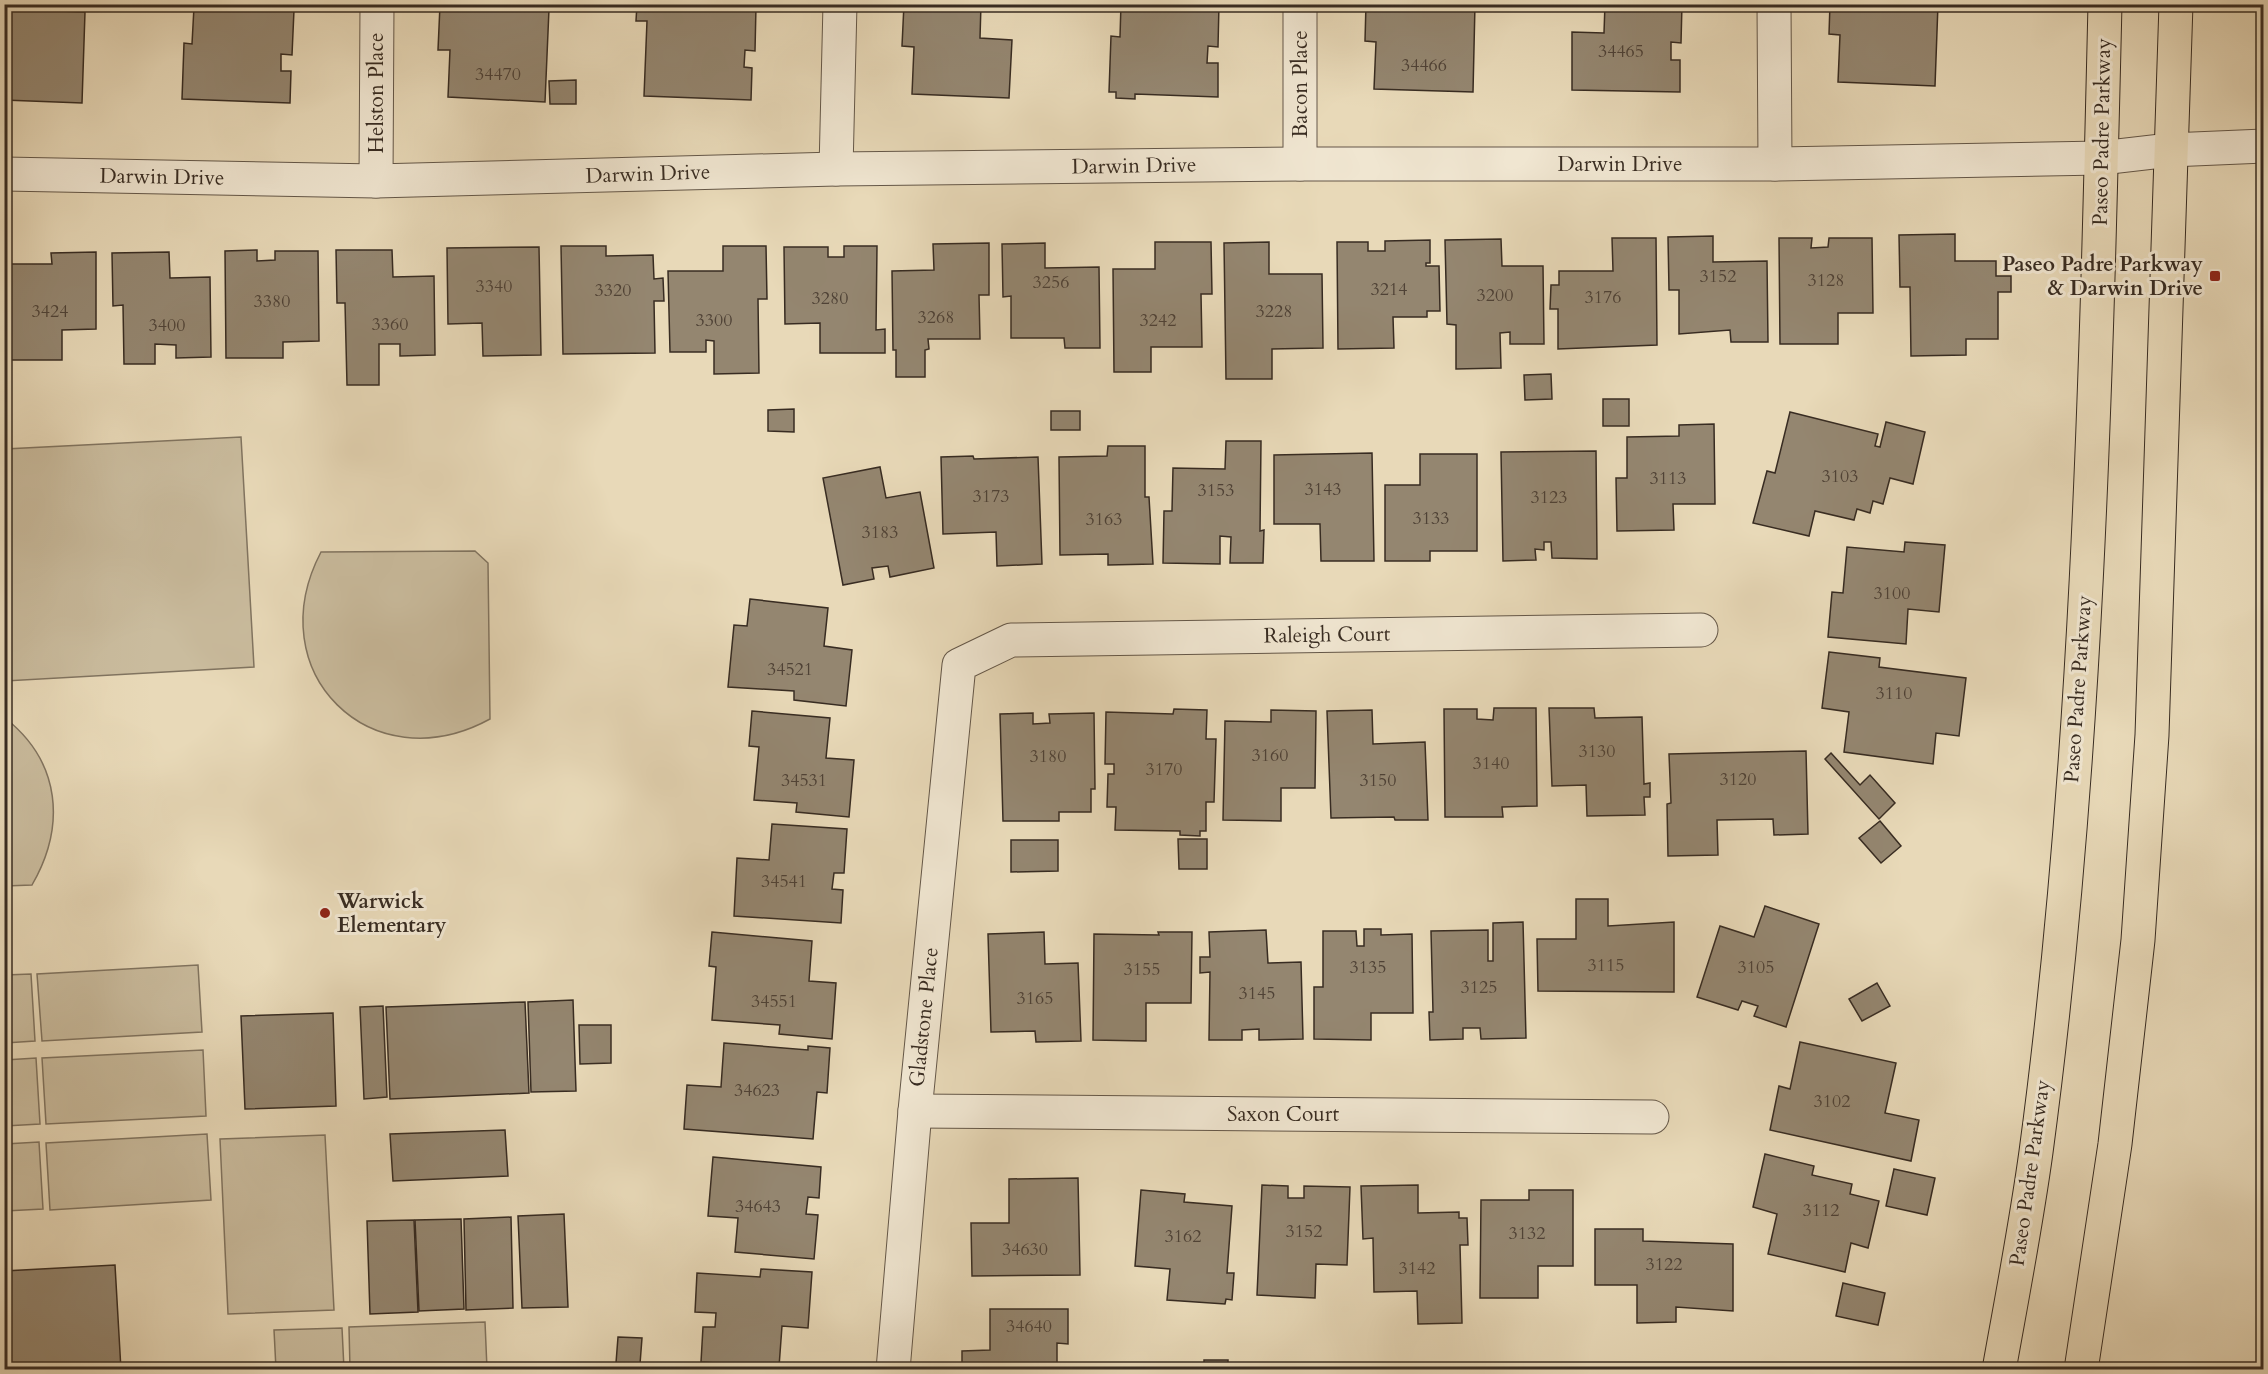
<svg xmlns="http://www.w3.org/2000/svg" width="2268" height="1374" font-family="Cardo,serif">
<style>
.green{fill:#cabc9e;stroke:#817460;stroke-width:1.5}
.building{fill:#948670;stroke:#382c22;stroke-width:1.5}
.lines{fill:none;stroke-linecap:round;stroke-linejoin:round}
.minor-casing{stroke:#645748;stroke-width:35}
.major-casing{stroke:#382c22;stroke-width:35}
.minor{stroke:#f0e6d1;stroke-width:33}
.major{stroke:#e8d9b8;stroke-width:33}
.poi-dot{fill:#8f2418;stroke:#f0e6d1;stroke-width:2}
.labels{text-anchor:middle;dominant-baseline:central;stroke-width:6;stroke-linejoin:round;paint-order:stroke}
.number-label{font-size:18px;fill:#4f4236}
.street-label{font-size:21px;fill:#382c22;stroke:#f0e6d1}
.poi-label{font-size:21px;font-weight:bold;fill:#382c22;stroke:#f0e6d1;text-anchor:end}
</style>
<rect width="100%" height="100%" fill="#e8d9b8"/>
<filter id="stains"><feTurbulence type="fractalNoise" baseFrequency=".00333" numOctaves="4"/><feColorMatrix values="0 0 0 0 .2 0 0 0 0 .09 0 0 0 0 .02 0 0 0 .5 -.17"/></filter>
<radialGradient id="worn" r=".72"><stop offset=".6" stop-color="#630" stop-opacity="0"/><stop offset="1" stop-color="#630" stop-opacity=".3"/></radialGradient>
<g class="green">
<polygon points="241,437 254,667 5,681 5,449"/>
<path d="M475,551L488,563L490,719C371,784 258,672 321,552Z"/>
<path d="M5,718C61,762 66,826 32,885L5,886Z"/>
<polygon points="198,965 202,1032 42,1041 37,974"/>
<polygon points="31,974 35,1041 5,1043 5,975"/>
<polygon points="203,1050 206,1116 46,1124 42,1058"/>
<polygon points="36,1058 40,1124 5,1126 5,1060"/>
<polygon points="207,1134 211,1200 50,1210 46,1143"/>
<polygon points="325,1135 334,1310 228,1314 220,1139"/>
<polygon points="39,1142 43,1209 5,1211 5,1144"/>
<polygon points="485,1322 487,1369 350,1369 349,1327"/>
<polygon points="342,1328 344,1369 276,1369 274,1330"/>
</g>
<g class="building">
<polygon points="637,4 756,6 755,51 745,50 744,67 752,68 751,100 644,96 647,21 636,21"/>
<polygon points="904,4 981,4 980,38 1012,40 1009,98 912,94 914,47 902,46"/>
<polygon points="1121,4 1219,4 1218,47 1208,46 1207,63 1218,63 1218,97 1135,94 1135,99 1116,98 1116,92 1109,92 1111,36 1120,37"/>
<polygon points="1366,4 1475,4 1473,92 1374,89 1376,42 1365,41"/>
<polygon points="1605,4 1682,4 1681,43 1671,42 1671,60 1680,60 1680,92 1572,90 1572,32 1604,33"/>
<polygon points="1830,4 1938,4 1935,86 1838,82 1840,35 1829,34"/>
<polygon points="440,5 549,9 545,102 448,97 450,50 438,50"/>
<polygon points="194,7 294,10 292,55 281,54 281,71 291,71 290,103 182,99 184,43 192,44"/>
<polygon points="4,9 85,12 82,103 4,100"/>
<polygon points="576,80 576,104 550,104 549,81"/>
<polygon points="1955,234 1955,261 1996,261 1996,276 2011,276 2011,292 1998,292 1998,339 1966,339 1966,355 1911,356 1910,287 1900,287 1899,235"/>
<polygon points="1713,236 1713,262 1767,261 1768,342 1731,342 1730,330 1679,334 1679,290 1669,290 1668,237"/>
<polygon points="1612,238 1656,238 1657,345 1558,349 1558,309 1550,309 1551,285 1559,285 1559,271 1613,271"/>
<polygon points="1779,238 1812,238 1811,248 1828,247 1829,238 1872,238 1873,313 1838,313 1838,344 1780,344"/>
<polygon points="1501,239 1502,266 1543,266 1544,344 1510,344 1510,332 1500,333 1501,368 1456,369 1456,325 1447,324 1445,240"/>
<polygon points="1430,240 1430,263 1426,263 1426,266 1439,266 1440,311 1427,311 1427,317 1393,317 1394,348 1338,349 1337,242 1368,242 1368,251 1385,251 1385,241"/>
<polygon points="1155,242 1211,242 1212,294 1201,294 1202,347 1151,347 1151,372 1114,372 1113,269 1155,269"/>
<polygon points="1269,242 1269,274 1322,274 1323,348 1272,349 1272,379 1226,379 1224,243"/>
<polygon points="989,243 989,295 979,295 980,339 928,339 929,349 925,350 925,377 896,377 896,350 893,350 892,271 934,270 933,244"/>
<polygon points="1045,243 1045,268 1099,267 1100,348 1065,348 1064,338 1011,338 1011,296 1003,297 1002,244"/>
<polygon points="561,246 606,246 606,256 653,255 654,279 663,278 664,301 654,301 655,353 563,354"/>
<polygon points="723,246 766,246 767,299 758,299 759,373 714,374 714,341 706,340 706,352 670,352 668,271 723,271"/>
<polygon points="844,246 877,246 876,330 885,329 885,353 820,353 820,323 785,324 784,247 828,247 828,257 844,257"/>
<polygon points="539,247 541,355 483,356 482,323 448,324 447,248"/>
<polygon points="257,250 257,261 275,260 275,251 318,251 319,341 283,342 283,358 226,358 225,251"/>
<polygon points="336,250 392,250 393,277 434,276 435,355 400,356 400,344 379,344 379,385 347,385 345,303 337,303"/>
<polygon points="96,252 96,329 62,330 62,360 5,360 4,264 52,264 51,253"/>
<polygon points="169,252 170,278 210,277 211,357 176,358 176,345 155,344 155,364 124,364 123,305 113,306 112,253"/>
<polygon points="1551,374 1552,399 1525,400 1524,375"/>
<rect x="1603" y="399" width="26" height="27"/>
<polygon points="794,409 794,432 768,431 768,410"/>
<rect x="1051" y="411" width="29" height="19"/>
<polygon points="1790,412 1878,434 1875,446 1880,447 1886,422 1925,432 1913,484 1890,478 1883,504 1873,501 1870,513 1857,509 1854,520 1815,511 1809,536 1753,523 1767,471 1775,473"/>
<polygon points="1714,424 1715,504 1673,504 1674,530 1617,531 1616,478 1627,478 1627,437 1679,436 1679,425"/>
<polygon points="1226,441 1261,441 1260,531 1264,530 1263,563 1230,563 1231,537 1220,536 1220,564 1163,563 1164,511 1172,511 1173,468 1225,469"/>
<polygon points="1108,446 1145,446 1145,497 1149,497 1153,564 1108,565 1108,554 1060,555 1059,457 1107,456"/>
<polygon points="1596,451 1597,559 1552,558 1551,542 1544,542 1544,550 1535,549 1536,560 1503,561 1501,452"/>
<polygon points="1372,453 1374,561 1321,561 1320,524 1274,524 1274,455"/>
<polygon points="1420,454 1477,454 1477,551 1430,551 1430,561 1385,561 1385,485 1420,485"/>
<polygon points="973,456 974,459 1038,457 1042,564 997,566 996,532 943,534 941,457"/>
<polygon points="880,467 886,498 920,492 934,568 890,577 888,566 872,568 874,579 843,585 823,478"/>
<polygon points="1905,542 1945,545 1939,612 1908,609 1906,644 1828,637 1832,592 1843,593 1847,547 1904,552"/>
<polygon points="750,599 828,608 824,646 852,650 846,706 794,700 794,691 728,687 734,625 747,626"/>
<polygon points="1829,652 1880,658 1879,667 1966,678 1959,736 1936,733 1933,764 1844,752 1849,712 1822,708"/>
<polygon points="1494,708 1536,708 1537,806 1502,807 1503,817 1445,817 1444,709 1477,709 1477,719 1493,720"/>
<polygon points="1549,708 1594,708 1595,718 1642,717 1644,784 1650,783 1650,797 1644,797 1645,815 1587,816 1586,785 1552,786"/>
<polygon points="1174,709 1207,710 1206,739 1216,739 1214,802 1206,802 1206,831 1200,831 1200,836 1180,835 1180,831 1115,830 1116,807 1107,807 1108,774 1114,774 1114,764 1105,764 1106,712 1173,714"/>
<polygon points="1271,710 1316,711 1315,788 1281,788 1281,821 1223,820 1225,721 1271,722"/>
<polygon points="1372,710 1373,744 1425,742 1428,820 1395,820 1394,817 1331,818 1327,711"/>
<polygon points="752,711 830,718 826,758 854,760 849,817 796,812 797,803 754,800 759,747 749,746"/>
<polygon points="1033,713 1033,724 1050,723 1049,714 1094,713 1095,789 1091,789 1091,812 1059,812 1059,821 1003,821 1000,714"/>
<polygon points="1806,751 1808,834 1774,835 1773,819 1717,820 1718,855 1668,856 1667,804 1671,803 1669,754"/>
<polygon points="1831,753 1860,785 1870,775 1895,803 1879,819 1825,759"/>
<polygon points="1880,821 1901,846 1881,863 1859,838"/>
<polygon points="772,824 847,829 844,873 834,873 832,889 843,890 841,923 734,916 737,858 769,860"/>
<polygon points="1178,839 1207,839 1207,869 1179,869"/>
<polygon points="1011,840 1058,840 1058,871 1011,872"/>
<polygon points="1576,899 1608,899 1608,926 1674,922 1674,992 1538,991 1537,939 1576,939"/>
<polygon points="1765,906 1819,924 1786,1027 1754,1016 1758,1006 1742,1001 1738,1010 1697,997 1720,926 1754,937"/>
<polygon points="1523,922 1526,1038 1481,1039 1480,1028 1463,1028 1463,1039 1430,1040 1429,1012 1433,1012 1431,931 1488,930 1488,961 1493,961 1493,923"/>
<polygon points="1364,929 1381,929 1381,935 1412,934 1413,1013 1371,1013 1371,1040 1314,1039 1314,987 1323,987 1323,931 1356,931 1357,946 1364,946"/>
<polygon points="1266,930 1268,963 1301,962 1303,1039 1259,1040 1259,1029 1242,1030 1242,1040 1209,1040 1210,972 1200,973 1200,957 1210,957 1209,932"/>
<polygon points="712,932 812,941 809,981 836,983 832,1039 779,1034 780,1025 712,1020 716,967 709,966"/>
<polygon points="1044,932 1045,964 1078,963 1081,1041 1036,1042 1035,1031 991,1032 988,934"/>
<polygon points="1158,932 1192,932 1191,1003 1146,1003 1146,1041 1093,1040 1094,934 1159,935"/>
<polygon points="1877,983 1890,1006 1862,1021 1849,999"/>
<polygon points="573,1000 576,1091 531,1092 528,1002"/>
<polygon points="525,1002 529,1093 390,1099 386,1007"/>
<polygon points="383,1006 387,1097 364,1099 360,1007"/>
<polygon points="333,1013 336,1106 245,1109 241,1016"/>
<polygon points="579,1025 611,1025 611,1063 580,1064"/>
<polygon points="1800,1042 1896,1063 1885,1113 1919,1120 1911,1161 1770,1130 1779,1086 1790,1089"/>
<polygon points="724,1043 808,1050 808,1046 830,1048 827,1093 817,1092 813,1139 684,1129 687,1085 721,1087"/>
<polygon points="505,1130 508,1176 393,1181 390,1134"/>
<polygon points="1765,1154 1814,1166 1812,1175 1852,1184 1850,1194 1879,1201 1868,1248 1851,1243 1845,1272 1768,1254 1777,1214 1753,1207"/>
<polygon points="713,1157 821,1167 819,1198 808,1197 806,1214 818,1215 814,1259 735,1252 738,1218 708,1216"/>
<polygon points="1894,1169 1935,1178 1927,1215 1886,1206"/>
<polygon points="1078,1178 1080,1275 972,1276 971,1223 1009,1223 1009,1179"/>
<polygon points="1262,1185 1288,1186 1288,1198 1304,1198 1304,1186 1350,1187 1347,1265 1316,1264 1315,1298 1257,1295"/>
<polygon points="1418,1185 1418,1213 1459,1212 1459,1218 1467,1218 1468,1245 1460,1245 1462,1323 1418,1324 1417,1291 1374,1292 1373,1238 1363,1239 1361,1186"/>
<polygon points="1141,1190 1185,1194 1184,1202 1232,1206 1227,1273 1234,1273 1232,1300 1226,1299 1225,1304 1167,1300 1170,1269 1135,1266"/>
<polygon points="1529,1190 1573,1190 1573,1266 1538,1266 1538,1298 1480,1298 1481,1200 1529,1200"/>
<polygon points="564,1214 568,1307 522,1308 518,1216"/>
<polygon points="511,1217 513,1308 466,1310 464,1219"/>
<polygon points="461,1219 464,1309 419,1311 415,1220"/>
<polygon points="414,1220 418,1312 370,1314 367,1221"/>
<polygon points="1595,1229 1643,1229 1643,1241 1733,1244 1733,1311 1676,1307 1676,1322 1637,1323 1637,1285 1595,1285"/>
<polygon points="115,1265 121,1370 4,1370 4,1271"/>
<polygon points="761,1269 812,1272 808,1328 782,1326 779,1367 701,1362 703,1327 715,1327 716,1313 695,1312 697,1273 760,1277"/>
<polygon points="1843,1283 1885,1293 1878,1325 1836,1316"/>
<polygon points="990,1309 1068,1309 1068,1344 1057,1343 1057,1370 962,1370 962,1351 990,1350"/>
<polygon points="618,1337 642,1338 640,1364 616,1363"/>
<rect x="1204" y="1360" width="24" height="10"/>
</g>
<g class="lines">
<g class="minor-casing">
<g id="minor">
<polyline points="1300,4 1300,164"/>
<polyline points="1774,4 1775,164"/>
<polyline points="836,169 840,4"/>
<polyline points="4,174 376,181 836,169 1300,164 1775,164 2101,158 2170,150 2264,146"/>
<polyline points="376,181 377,4"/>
<polyline points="915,1111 1652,1117"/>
<polyline points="893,1370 915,1111 959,665 1011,640 1701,630"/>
</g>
</g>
<g class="major-casing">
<g id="major">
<path d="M1999,1370C2012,1297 2026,1225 2036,1152C2087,772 2096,387 2105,4"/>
<polyline points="2081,1370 2115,1144 2138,940 2152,735 2176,4"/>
</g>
</g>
<use href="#minor" class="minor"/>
<use href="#major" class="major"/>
</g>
<g class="poi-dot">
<rect x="2209" y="270" width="12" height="12" rx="3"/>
<circle cx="325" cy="913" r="6"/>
</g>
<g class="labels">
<g class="number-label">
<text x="1621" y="51">34465</text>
<text x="1424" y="65">34466</text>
<text x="498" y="74">34470</text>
<text x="1718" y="276">3152</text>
<text x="1826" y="280">3128</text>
<text x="1051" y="282">3256</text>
<text x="494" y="286">3340</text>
<text x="1389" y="289">3214</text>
<text x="613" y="290">3320</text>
<text x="1495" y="295">3200</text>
<text x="1603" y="297">3176</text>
<text x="830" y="298">3280</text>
<text x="272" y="301">3380</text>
<text x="50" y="311">3424</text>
<text x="1274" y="311">3228</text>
<text x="936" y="317">3268</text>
<text x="714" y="320">3300</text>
<text x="1158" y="320">3242</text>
<text x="390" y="324">3360</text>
<text x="167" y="325">3400</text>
<text x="1840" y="476">3103</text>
<text x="1668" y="478">3113</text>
<text x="1323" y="489">3143</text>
<text x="1216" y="490">3153</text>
<text x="991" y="496">3173</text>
<text x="1549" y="497">3123</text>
<text x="1431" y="518">3133</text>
<text x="1104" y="519">3163</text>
<text x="880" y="532">3183</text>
<text x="1892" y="593">3100</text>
<text x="790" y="669">34521</text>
<text x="1894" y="693">3110</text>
<text x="1597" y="751">3130</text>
<text x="1270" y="755">3160</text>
<text x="1048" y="756">3180</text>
<text x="1491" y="763">3140</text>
<text x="1164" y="769">3170</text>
<text x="1738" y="779">3120</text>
<text x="804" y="780">34531</text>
<text x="1378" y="780">3150</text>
<text x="784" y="881">34541</text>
<text x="1606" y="965">3115</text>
<text x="1368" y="967">3135</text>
<text x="1756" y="967">3105</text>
<text x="1142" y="969">3155</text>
<text x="1479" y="987">3125</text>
<text x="1257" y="993">3145</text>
<text x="1035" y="998">3165</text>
<text x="774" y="1001">34551</text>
<text x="757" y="1090">34623</text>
<text x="1832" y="1101">3102</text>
<text x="758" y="1206">34643</text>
<text x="1821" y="1210">3112</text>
<text x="1304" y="1231">3152</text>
<text x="1527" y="1233">3132</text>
<text x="1183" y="1236">3162</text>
<text x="1025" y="1249">34630</text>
<text x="1664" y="1264">3122</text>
<text x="1417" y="1268">3142</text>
<text x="1029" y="1326">34640</text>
</g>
<g class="street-label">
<text transform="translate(1300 84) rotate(-90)">Bacon Place</text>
<text transform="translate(376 93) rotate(-90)">Helston Place</text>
<text transform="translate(2102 132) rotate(-89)">Paseo Padre Parkway</text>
<text x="1620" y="164">Darwin Drive</text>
<text transform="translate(1134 166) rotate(-1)">Darwin Drive</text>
<text transform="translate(648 174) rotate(-2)">Darwin Drive</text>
<text transform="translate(162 177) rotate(1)">Darwin Drive</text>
<text transform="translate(1327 635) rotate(-1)">Raleigh Court</text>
<text transform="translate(2078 689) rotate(-86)">Paseo Padre Parkway</text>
<text transform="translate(924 1017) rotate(-84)">Gladstone Place</text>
<text x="1283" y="1114">Saxon Court</text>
<text transform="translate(2030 1173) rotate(-82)">Paseo Padre Parkway</text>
</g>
<g class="poi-label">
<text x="2203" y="264">Paseo Padre Parkway<tspan x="2203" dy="24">&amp; Darwin Drive</tspan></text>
<text x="337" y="901" text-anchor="start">Warwick<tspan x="337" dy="24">Elementary</tspan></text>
</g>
</g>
<rect width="2268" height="1374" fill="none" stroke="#e8d9b8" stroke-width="24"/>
<rect x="6" y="6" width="2256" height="1362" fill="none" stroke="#382c22" stroke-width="3"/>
<rect x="12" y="12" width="2244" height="1350" fill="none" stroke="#382c22" stroke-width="1.5"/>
<rect width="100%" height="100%" filter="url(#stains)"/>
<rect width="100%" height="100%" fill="url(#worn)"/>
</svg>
